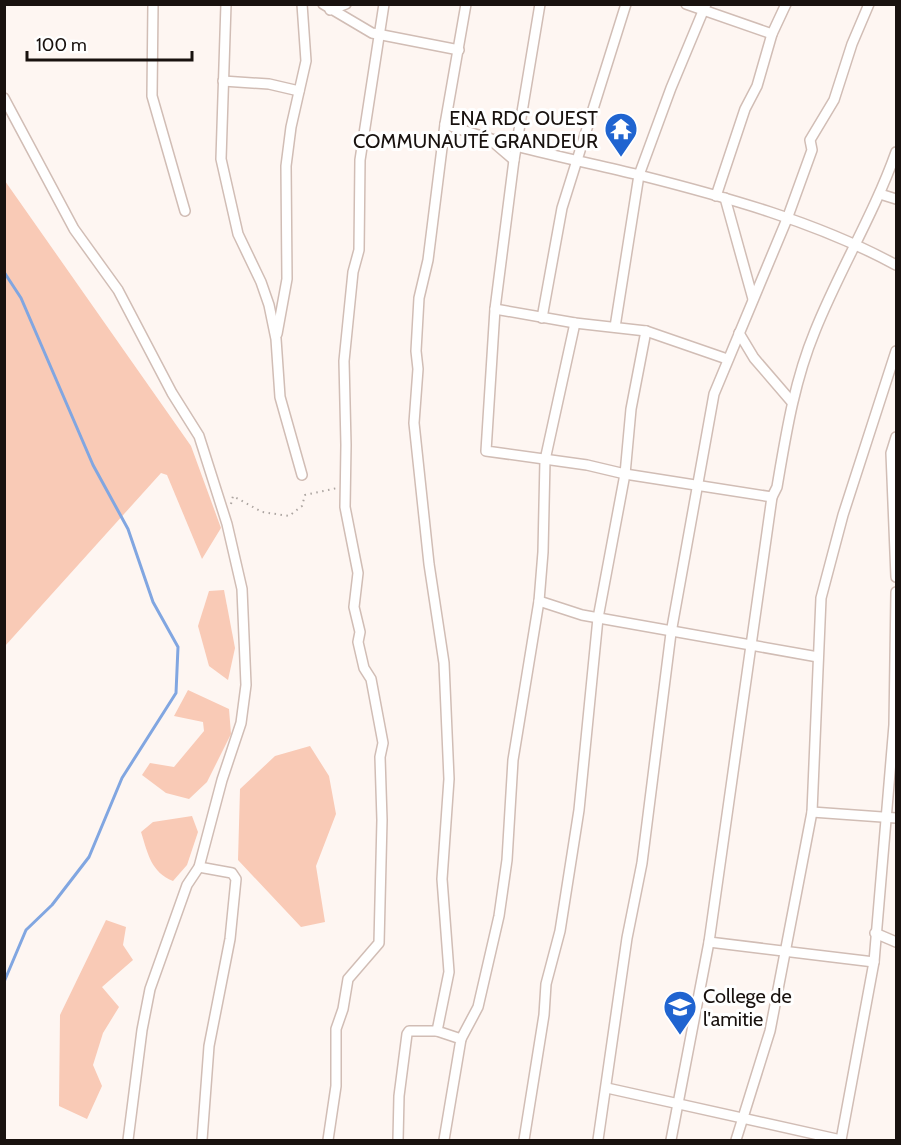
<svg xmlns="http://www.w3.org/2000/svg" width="901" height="1145" font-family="Cabin,sans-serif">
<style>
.green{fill:#f9cab6}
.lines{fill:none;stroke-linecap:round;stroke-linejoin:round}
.stream{stroke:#81a6e1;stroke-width:3}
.street-casing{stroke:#d1bdb5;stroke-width:12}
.path{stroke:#aca5a1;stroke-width:2;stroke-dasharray:1.5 4.5;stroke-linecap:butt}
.street{stroke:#fff;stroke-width:9}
.labels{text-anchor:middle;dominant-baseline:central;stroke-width:6;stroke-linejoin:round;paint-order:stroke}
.poi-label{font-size:20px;fill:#19120f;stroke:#fff;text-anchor:end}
</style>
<rect width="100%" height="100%" fill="#fef6f2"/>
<g class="green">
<polygon points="5,181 191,446 221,528 202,559 167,475 161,473 5,646"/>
<polygon points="224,590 235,648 228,680 209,666 198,626 209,591"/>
<polygon points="188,690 229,709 231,734 207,782 189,799 166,793 142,775 150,763 174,767 204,731 203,722 174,716"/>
<polygon points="310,746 329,776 336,814 316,866 325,922 301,927 238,860 240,789 275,756"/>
<path d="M192,816L198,832L187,865L173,881C151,872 148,854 141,832L153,822Z"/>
<polygon points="106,920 126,927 123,945 133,960 102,987 119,1007 103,1033 93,1065 102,1086 87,1119 59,1106 60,1015"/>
</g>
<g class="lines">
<polyline class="stream" points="4,272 21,298 93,465 128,529 153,602 178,647 176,693 122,778 89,857 52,905 26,930 4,982"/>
<g class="street-casing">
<g id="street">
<polyline points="153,4 152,96 185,211"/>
<polyline points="226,4 221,159 238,234 261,282 269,305 276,339 280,397 302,475"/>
<polyline points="323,4 372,33 459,50"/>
<polyline points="540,4 514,160 495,309 486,451 587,465 625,474 772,497"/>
<polyline points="686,4 772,34"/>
<polyline points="330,10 346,4"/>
<polyline points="223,81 269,84 299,91"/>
<polyline points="4,98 74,229 118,290 172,393 199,436 227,524 242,589 246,685 241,723 222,780 199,867 187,885 150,989 142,1030 128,1140"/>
<path d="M445,124C508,147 573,159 639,175C726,197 817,222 896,265"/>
<polyline points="493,142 514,160"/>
<polyline points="880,194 896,199"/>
<polyline points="716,196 745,109 757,86 772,34 786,4"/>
<polyline points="725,198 753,299"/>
<polyline points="495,309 575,323 646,331 727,359"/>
<polyline points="542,318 562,208 626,4"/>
<polyline points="615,327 639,175 671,88 706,4"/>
<polyline points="739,333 754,358 791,401"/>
<polyline points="277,334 287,279 286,166 291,127 306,61 302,4"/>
<polyline points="896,437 891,453 896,577"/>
<polyline points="539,601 582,615 818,657"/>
<polyline points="812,812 896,818"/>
<polyline points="199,867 232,873 236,879 230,939 209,1046 202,1140"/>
<polyline points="875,933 896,942"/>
<polyline points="709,942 874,962"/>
<polyline points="461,1039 478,1007 499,916 507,860 513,760 539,601 543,552 545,460 575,323"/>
<polyline points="607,1088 841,1140"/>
<polyline points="328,1140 336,1086 336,1029 343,1009 348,979 379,943 382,820 380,757 383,743 371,679 364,668 358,642 360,632 354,607 358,573 345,507 346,445 344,361 353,272 359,250 360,160 384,4"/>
<polyline points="398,1140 399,1096 407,1034 409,1031 437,1031"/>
<polyline points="444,1140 461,1039 437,1031 449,972 442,879 449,779 444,663 429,564 414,423 418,369 416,351 419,298 428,260 445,124 466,4"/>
<polyline points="524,1140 544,1015 546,984 560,931 579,810 598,618 625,474 631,409 646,331"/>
<polyline points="598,1140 627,938 642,863 671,633 714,394 787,219 812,150 810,140 834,100 852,44 869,4"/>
<path d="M671,1140L709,942L772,497L777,487C786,434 794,382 815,331C839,271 874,214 896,152"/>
<polyline points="736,1140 770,1031 812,812 821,598 843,515 896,351"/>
<polyline points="841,1140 874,962 894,725 896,592"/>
</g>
</g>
<polyline class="path" points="231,504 233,496 262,512 289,516 302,506 305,495 337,488"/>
<use href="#street" class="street"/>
</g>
<defs>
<g id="temple-pin" transform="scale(1.725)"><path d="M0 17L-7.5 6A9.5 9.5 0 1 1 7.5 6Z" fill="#2064d0" stroke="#fff"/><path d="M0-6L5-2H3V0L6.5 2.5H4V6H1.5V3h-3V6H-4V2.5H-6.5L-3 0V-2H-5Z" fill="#fff"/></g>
<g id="school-pin" transform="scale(1.725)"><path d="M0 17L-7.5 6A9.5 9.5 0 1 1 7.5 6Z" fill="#2064d0" stroke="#fff"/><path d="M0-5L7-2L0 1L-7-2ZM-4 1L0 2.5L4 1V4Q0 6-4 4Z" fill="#fff"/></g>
</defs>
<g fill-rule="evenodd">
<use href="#temple-pin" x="621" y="129"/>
<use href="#school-pin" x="680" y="1007"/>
</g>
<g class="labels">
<g class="poi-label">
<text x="598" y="118">ENA RDC OUEST<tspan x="598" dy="23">COMMUNAUTÉ GRANDEUR</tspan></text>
<text x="703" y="996" text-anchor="start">College de<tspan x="703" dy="23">l'amitie</tspan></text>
</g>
</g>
<rect width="901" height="1145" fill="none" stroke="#19120f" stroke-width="12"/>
<path d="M27 51v9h165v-9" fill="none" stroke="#19120f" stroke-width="3"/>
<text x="36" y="51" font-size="18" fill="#19120f" stroke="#ffffff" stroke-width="4.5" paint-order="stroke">100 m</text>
</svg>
